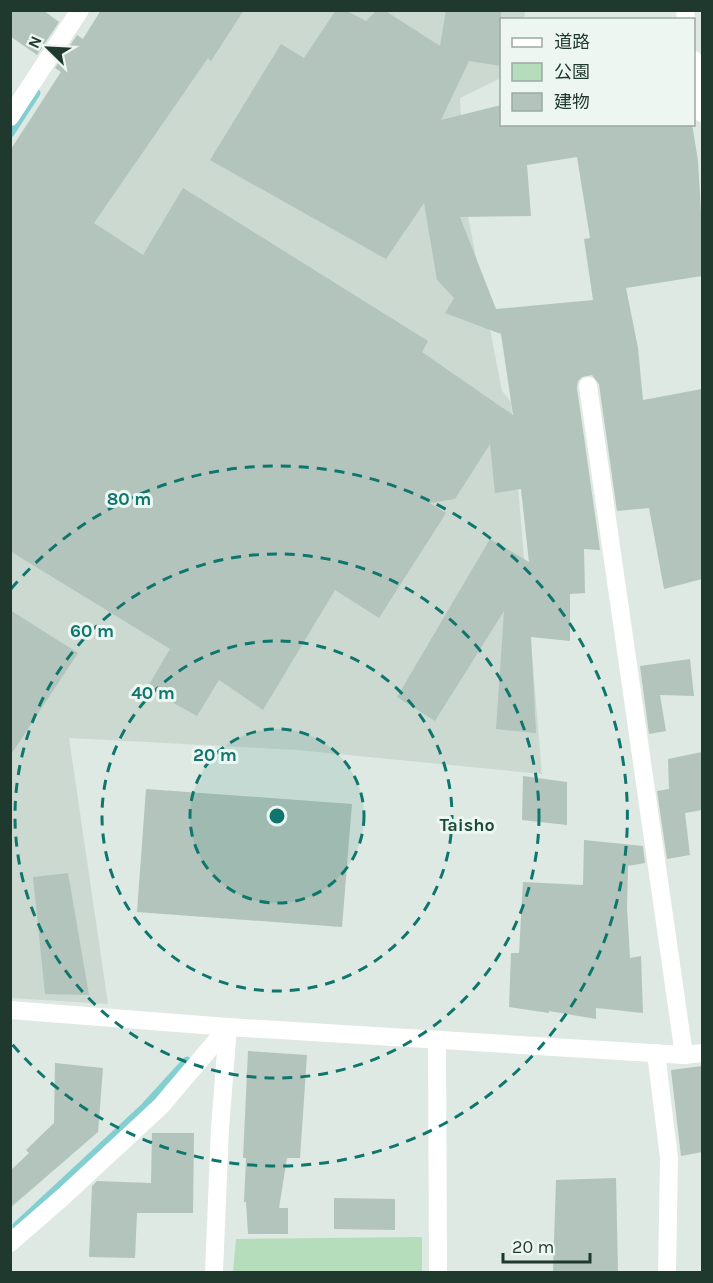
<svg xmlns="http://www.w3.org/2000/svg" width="713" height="1283" font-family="Karla,'Noto Sans JP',sans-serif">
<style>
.built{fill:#cbd9d1}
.green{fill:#b5dcbb}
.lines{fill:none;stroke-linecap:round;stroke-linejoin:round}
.stream{stroke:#83ced1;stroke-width:9}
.building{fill:#b2c4bb;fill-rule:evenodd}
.street{stroke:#fff;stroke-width:18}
.ring{fill:none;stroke:#0f766e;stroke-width:3;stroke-dasharray:10 8}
.labels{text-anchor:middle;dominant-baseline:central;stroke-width:6;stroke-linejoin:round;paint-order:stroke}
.neighbourhood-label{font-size:18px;font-weight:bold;fill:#1b4b39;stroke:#edf6f1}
.centre{fill:#0f766e;stroke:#edf6f1;stroke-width:3}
.ring-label{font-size:18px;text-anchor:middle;font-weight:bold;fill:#0f766e;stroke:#edf6f1;stroke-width:6;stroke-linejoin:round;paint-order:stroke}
</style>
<rect width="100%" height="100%" fill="#dde9e2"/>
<polygon class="built" points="101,11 525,11 524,19 502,20 501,78 460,98 466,206 502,391 511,402 542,774 297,750 69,738 108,1004 11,998 10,150"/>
<polygon class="green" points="422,1237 422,1272 233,1272 236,1239"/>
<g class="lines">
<g class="stream">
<polyline points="10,133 36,93"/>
<polyline points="17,1226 144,1108 187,1061"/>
</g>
</g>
<g class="building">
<polygon points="10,10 43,10 59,22 37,55 10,36"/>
<path d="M101,10H244L211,61L208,58L94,223L143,255L183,188L428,341L422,352L513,415L501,334L445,313L454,298L437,280L424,203L386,259L210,160L281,44L304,58L336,10H345L366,21L377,10H384L440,46L446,10H501V66L469,61L441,120L501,105V124H692L698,161L702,229V276L626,288L638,348L643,400L702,389V579L664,589L649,508L617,511L599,384L592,375L582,377L578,381L577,388L600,550L584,549L585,593L570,594V641L531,637L536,733L496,729L504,611L435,721L397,697L490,539L529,562L521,489L495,493L490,444L455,499L430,503L446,513L379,618L335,590L263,710L219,680L197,716L147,688L170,649L10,551V151L61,72L55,68L77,35L83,39ZM577,157L590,238L584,239L593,300L496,309L460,217L531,216L527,165Z"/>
<polygon points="10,610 78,653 10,756"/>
<polygon points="690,659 694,696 660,695 666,731 649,734 640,666"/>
<polygon points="702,752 702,810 685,813 690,855 667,859 657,791 669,789 668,759"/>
<polygon points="523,776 567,782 567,825 522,820"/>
<polygon points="146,789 352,804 342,927 137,912"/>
<polygon points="584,840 643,846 645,863 628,866 627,908 630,958 641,956 643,1013 596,1008 596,1019 549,1011 549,1013 509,1007 511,953 519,953 523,882 583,885"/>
<polygon points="68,873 89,995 45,994 33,877"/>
<polygon points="248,1051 307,1055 300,1158 287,1158 279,1208 288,1208 288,1234 248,1234 246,1202 244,1202 246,1158 243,1158"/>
<polygon points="55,1063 103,1068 98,1132 10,1208 10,1171 29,1153 26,1150 54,1123"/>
<polygon points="702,1066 702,1152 681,1156 671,1070"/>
<polygon points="152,1133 194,1133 193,1213 137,1213 135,1258 89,1257 92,1186 97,1181 151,1183"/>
<polygon points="616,1178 618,1272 553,1272 556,1180"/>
<polygon points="334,1198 395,1199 395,1230 334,1229"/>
</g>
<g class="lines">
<g class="street">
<polyline points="685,10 686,20"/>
<polyline points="694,60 702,113"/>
<polyline points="10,117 80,10"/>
<polyline points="588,386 684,1055"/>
<polyline points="10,1010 228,1027 684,1055 702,1053"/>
<polyline points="437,1040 438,1272"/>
<polyline points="656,1053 669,1158 667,1272"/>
<polyline points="10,1243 64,1196 161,1106 228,1027"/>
<polyline points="214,1272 220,1128 228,1027"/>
</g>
</g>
<circle cx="277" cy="816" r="87" fill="#0f766e" fill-opacity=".12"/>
<g class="ring">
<circle cx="277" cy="816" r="87"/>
<circle cx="277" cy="816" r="175"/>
<circle cx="277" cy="816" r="262"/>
<path d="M11 589A350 350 0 1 1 11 1043"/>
</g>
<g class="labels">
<g class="neighbourhood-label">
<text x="467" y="825">Taisho</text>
</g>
</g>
<circle cx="277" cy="816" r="9" class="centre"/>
<g class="ring-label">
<text x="129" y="505">80 m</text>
<text x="92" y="637">60 m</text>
<text x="153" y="699">40 m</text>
<text x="215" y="761">20 m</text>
</g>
<rect width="713" height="1283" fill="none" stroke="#1f392f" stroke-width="24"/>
<rect x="500" y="18" width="195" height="108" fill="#edf6f1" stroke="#9baaa3" stroke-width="1.5"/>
<rect x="512" y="38" width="30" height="9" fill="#ffffff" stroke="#9baaa3" stroke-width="1.5"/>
<text x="554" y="48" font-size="18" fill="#1f392f">道路</text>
<rect x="512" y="63" width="30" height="18" fill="#b5dcbb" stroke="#9baaa3" stroke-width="1.5"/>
<text x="554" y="78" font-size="18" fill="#1f392f">公園</text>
<rect x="512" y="93" width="30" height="18" fill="#b2c4bb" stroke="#9baaa3" stroke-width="1.5"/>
<text x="554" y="108" font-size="18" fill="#1f392f">建物</text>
<g transform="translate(48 48) rotate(294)" stroke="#edf6f1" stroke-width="4.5" paint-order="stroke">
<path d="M0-4.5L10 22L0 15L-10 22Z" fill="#1f392f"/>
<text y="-9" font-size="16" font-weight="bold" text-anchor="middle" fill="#1f392f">N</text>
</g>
<path d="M503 1253v9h87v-9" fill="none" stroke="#1f392f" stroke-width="3"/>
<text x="512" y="1253" font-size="18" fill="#1f392f" stroke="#edf6f1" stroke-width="4.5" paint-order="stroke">20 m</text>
</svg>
